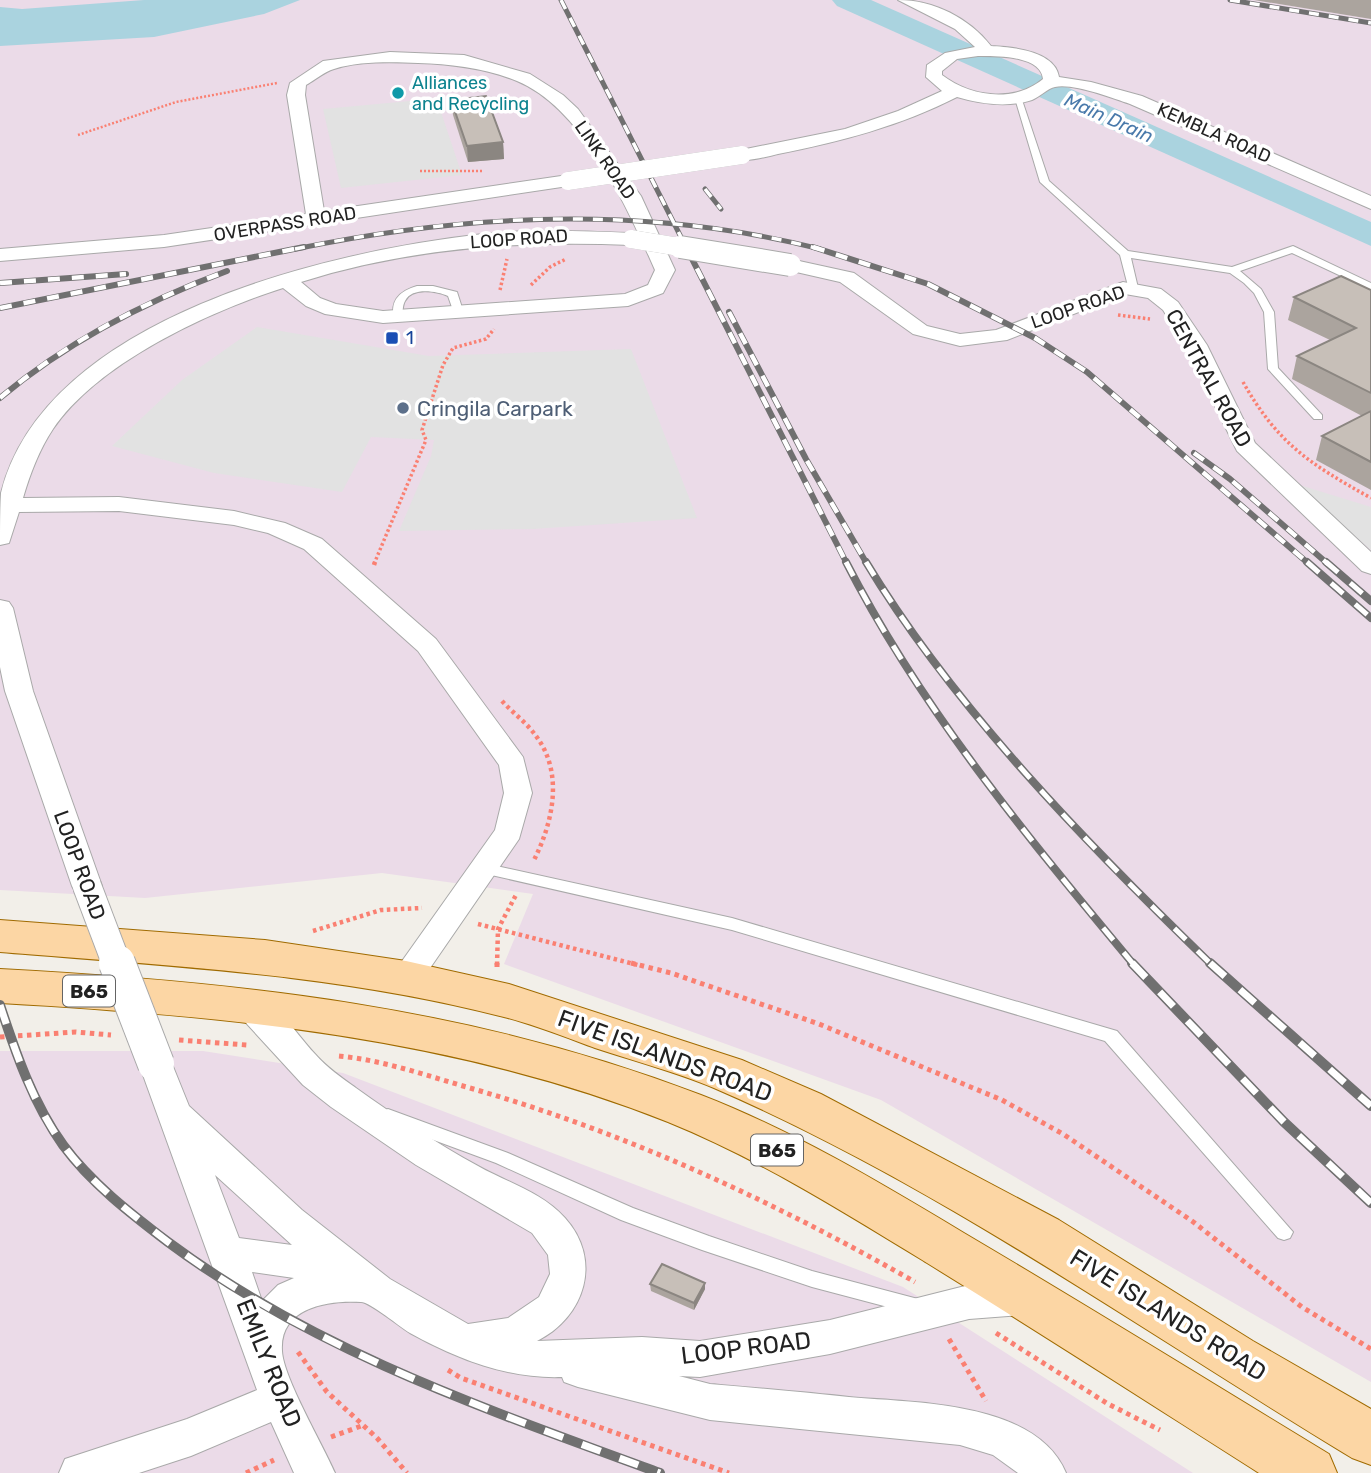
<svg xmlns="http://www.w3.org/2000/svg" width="1371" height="1473" font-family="Rubik,sans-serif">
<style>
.industrial{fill:#ebdbe8}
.parking{fill:#e2e2e2}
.water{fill:#aad3df}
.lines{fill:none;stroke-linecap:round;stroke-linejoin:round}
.river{fill:#aad3df;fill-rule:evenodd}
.service-casing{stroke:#a9a9a9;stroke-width:2}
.minor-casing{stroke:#a9a9a9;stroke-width:2}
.primary-casing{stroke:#a06b00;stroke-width:2}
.path-far3{stroke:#fa8072;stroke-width:2.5;stroke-dasharray:2 2;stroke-linecap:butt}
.path-far2{stroke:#fa8072;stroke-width:3.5;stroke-dasharray:2.5 2.5;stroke-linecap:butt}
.path-far1{stroke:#fa8072;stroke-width:4.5;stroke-dasharray:3.5 3.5;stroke-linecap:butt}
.path{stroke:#fa8072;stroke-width:5;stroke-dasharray:4.5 4.5;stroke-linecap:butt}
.service{fill:#fff;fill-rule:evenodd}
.minor{fill:#fff;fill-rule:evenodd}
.primary{fill:#fcd6a4;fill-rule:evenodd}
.rail-far3-casing{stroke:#707070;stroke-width:5}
.rail-far2-casing{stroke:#707070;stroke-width:6}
.rail-far1-casing{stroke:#707070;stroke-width:8}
.rail-casing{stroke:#707070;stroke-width:10}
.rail-far3{stroke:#fff;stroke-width:3.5;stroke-dasharray:10;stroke-linecap:butt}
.rail-far2{stroke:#fff;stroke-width:4.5;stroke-dasharray:12;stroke-linecap:butt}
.rail-far1{stroke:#fff;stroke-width:5;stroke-dasharray:16;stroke-linecap:butt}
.rail{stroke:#fff;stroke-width:7;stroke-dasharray:20;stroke-linecap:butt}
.minor-bridge-far3-casing{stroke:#a9a9a9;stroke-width:18;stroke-linecap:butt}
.minor-bridge-far2-casing{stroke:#a9a9a9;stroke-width:24;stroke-linecap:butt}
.minor-bridge-far1-casing{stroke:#a9a9a9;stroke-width:30;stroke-linecap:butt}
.minor-bridge-casing{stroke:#a9a9a9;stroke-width:38;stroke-linecap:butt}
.minor-bridge-far3{stroke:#fff;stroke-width:18}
.minor-bridge-far2{stroke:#fff;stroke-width:22}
.minor-bridge-far1{stroke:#fff;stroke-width:28}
.minor-bridge{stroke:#fff;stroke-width:36}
.wall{fill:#aba49e}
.shaded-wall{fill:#8b8681}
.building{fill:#c7bfb8;stroke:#8b8681;stroke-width:2}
.culture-dot{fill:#0f9aa8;stroke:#fff;stroke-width:2.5}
.transit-dot{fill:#1a4fb4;stroke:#fff;stroke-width:2.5}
.service-dot{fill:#5c6f8a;stroke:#fff;stroke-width:2.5}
.labels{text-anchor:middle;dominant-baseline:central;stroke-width:7;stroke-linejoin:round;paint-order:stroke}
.far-culture-label{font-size:18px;fill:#0d838f;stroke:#fff;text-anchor:start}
.far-street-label{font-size:18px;fill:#222;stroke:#fff}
.far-transit-label{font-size:18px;fill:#164399;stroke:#fff;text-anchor:start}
.far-water-label{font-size:19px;font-style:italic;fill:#4a7aab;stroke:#fff}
.shield{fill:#fff;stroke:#646464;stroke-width:2}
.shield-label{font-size:19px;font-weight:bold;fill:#222}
.street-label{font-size:21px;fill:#222;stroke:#fff}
.service-label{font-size:21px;fill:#4e5e75;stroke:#fff;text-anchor:start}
.near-street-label{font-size:24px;fill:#222;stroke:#fff}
</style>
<rect width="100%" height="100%" fill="#f2efe9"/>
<g class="industrial">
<polygon points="0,0 1371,0 1371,1382 881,1100 504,964 533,894 382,873 145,898 0,890"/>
<polygon points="0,1051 203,1051 343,1073 903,1287 1193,1473 0,1473"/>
</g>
<g class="parking">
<polygon points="410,101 413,108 439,106 462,175 341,188 323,109"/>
<polygon points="257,327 429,356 631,349 697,518 533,529 399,531 431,456 434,440 371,437 342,492 214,473 112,446 182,380"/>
<polygon points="1293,483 1371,507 1371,550"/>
</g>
<polygon class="water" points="144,0 300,0 264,14 154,37 0,46 0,7 22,9"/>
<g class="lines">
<polygon class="river" points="832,0 871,0 1371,222 1371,246 837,6"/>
<g class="service-casing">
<g id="service">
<polygon points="1014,95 1021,97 1049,181 1128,251 1232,267 1293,246 1371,283 1371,290 1292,253 1240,271 1261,289 1274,312 1278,368 1322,415 1322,419 1314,419 1268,369 1264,312 1254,293 1244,283 1230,273 1131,258 1138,288 1129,290 1120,255 1040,182"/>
<path d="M417,286H433L457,292L464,314L463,316H455L448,296C436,291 412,287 405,301C402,306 403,313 402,318H394C390,300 400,291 417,286Z"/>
<polygon points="483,863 732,918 1117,1031 1293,1232 1290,1238 1284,1240 1278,1238 1105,1041 732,930 478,872 475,868 478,864"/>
<polygon points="388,1109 508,1153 633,1208 709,1236 812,1271 918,1299 925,1301 927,1307 925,1313 918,1315 812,1287 702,1250 621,1220 496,1163 382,1121 379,1116 382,1111"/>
</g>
</g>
<g class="minor-casing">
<g id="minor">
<path d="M898,0C934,0 969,18 991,46C1012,47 1055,51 1059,77L1091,82L1142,96L1371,196V209L1130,104C1112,98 1073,83 1055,87C1048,88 1040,97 1032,100C1007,108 981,104 957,97C900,126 840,142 778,154C765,157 749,162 736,159L733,155L736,151L845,129L898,111L942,91L926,77L927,65L945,53L975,47L955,29ZM978,56C995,56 1041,55 1043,79C1014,103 971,97 942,75V71L957,59Z"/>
<path d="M390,52L464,55L530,74L563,95L578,109L641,196L675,270L663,293L628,306L383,323L325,314L306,306L283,288C208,312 98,363 53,429C39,450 30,474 23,498L119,497L234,511L285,523L322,539L436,639L523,757L532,793L519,839L417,987L406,990L395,987L390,978L495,830L504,793L499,765L418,651L304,549L268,533L234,525L119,511L19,512L9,543L0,545C0,529 0,509 1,493C45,317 330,251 483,234C532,229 582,231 631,233L641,239L631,245C519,240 408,248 301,282L320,298L336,304L383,311L625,294L648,285L655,270C628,209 583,108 517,81C485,68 452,64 418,63C392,62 359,61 334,69C324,72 315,80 306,85L305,95L324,211L568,175L577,181L575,185L164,247L0,261V249L164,235L306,214L287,95L290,83L323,61Z"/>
<polygon points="790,259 854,273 927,326 960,334 996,330 1123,282 1161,289 1178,302 1207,345 1255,443 1371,552 1371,574 1362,571 1237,451 1185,345 1163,310 1148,298 1125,294 1007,340 960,346 913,334 840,282 783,269 780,265"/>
<polygon points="0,600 9,602 13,608 33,691 102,886 98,894 87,897 76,894 72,886 5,691 0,667"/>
<path d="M246,989C276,999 294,1032 315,1054C327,1068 342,1078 356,1088C395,1116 436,1143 478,1166C506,1182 542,1192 565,1218C603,1260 585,1317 537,1341L642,1337L700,1341L830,1320L969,1285L1023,1281L1036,1286L1042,1298L1036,1310L1023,1315L969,1319L830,1354L700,1377L679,1376L710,1384C756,1388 803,1392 849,1397C915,1403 1036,1401 1066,1473H1018L993,1455L960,1445L710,1420L578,1387L564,1382L562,1377C508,1379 457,1359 410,1333C400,1327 370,1302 361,1302C329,1300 279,1307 282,1351C283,1377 323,1445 335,1473H294L271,1422L191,1456L139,1473H59L65,1459L187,1419L257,1390L139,1064L144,1054L156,1051L168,1054L189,1106L302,1210L390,1279L468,1324L508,1318L539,1297L550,1274L548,1255L532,1233L416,1165L331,1107L303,1085L235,1011L230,1002L235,993ZM215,1175L292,1245L239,1238ZM252,1272L294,1278L278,1285L262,1301Z"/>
</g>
</g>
<g class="primary-casing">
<g id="primary">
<path d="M0,920L265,940L406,961L509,984L742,1060L821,1094L1059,1220L1253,1341L1371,1409V1465L1352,1458C1142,1331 940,1186 714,1088C676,1072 634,1061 595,1048C565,1037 535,1025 504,1017C339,974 169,966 0,952Z"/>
<path d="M0,969C242,982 473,1007 701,1095C794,1131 879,1182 964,1233C1086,1305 1207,1380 1329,1454L1337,1473H1259C1149,1403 1039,1332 927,1263C844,1212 759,1159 668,1122C454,1037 227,1016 0,1003Z"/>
</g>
</g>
<g class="path-far3">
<polyline points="78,135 176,102 277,83"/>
<polyline points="420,171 482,171"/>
</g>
<g class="path-far2">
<polyline points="531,285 550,267 566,259"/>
<polyline points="500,290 507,259"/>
<polyline points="1118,315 1150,319"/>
<path d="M1243,382C1278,444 1310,464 1371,498"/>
<polyline points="374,564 426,440 422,430 443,365 453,348 486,339 494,329"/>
</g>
<g class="path-far1">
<polyline points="374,565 375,562"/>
<path d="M502,701C513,713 527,723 536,736C564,773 553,822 534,860"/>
<polyline points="478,924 638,965"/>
<polyline points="313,931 381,910 422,908"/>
<polyline points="497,965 498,929 517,893"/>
</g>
<g class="path">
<polyline points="631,963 671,973 819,1024 1002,1100 1063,1134 1192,1221 1302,1307 1371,1349"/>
<polyline points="497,967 497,963"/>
<polyline points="0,1037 76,1032 111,1035"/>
<polyline points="179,1040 247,1045"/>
<path d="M339,1056C381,1060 422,1074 463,1086C623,1131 771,1200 915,1282"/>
<polyline points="996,1333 1108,1404 1160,1430"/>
<polyline points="949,1339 986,1401"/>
<polyline points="298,1352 327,1392 377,1438 407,1473"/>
<polyline points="448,1370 461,1378 729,1473"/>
<polyline points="331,1437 364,1425"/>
<polyline points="246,1473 274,1460"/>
</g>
<use href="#service" class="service"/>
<use href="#minor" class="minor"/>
<use href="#primary" class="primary"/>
<g class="rail-far3-casing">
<g id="rail-far3">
<polyline points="561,0 687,249"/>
<polyline points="1230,0 1371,23"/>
<polyline points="705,189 721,209"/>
<path d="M295,249C469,213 647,205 820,249"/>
</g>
</g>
<g class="rail-far2-casing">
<g id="rail-far2">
<polyline points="686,247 847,564"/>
<polyline points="813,247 928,284 1035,338 1087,372 1309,564"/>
<polyline points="0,283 126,274"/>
<polyline points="0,308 304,247"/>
<polyline points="729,312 806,459 867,564"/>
<path d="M0,398C68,341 144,302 227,271"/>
<polyline points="1194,453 1230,479 1328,564"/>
</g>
</g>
<g class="rail-far1-casing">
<g id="rail-far1">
<path d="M846,562C921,709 1029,839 1134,965"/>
<path d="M866,562C954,708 1089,846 1212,965"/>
<polyline points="1307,562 1371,618"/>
<polyline points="1326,562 1371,601"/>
</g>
</g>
<g class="rail-casing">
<g id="rail">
<polyline points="1132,963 1284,1122 1371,1203"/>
<polyline points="1210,963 1371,1106"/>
<path d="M0,1005C16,1054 33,1103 63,1145C91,1183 130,1213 168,1242C316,1352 489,1410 660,1473"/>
</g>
</g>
<use href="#rail-far3" class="rail-far3"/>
<use href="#rail-far2" class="rail-far2"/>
<use href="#rail-far1" class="rail-far1"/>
<use href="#rail" class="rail"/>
<g class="minor-bridge-far3-casing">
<g id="minor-bridge-far3">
<polyline points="568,181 742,155"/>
<polyline points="631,239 691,249"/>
</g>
</g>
<g class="minor-bridge-far2-casing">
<polyline id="minor-bridge-far2" points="680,247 790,265"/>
</g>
<g class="minor-bridge-far1-casing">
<polyline id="minor-bridge-far1" points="87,886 117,965"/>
</g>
<g class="minor-bridge-casing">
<polyline id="minor-bridge" points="117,963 156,1064"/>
</g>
<use href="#minor-bridge-far3" class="minor-bridge-far3"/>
<use href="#minor-bridge-far2" class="minor-bridge-far2"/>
<use href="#minor-bridge-far1" class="minor-bridge-far1"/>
<use href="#minor-bridge" class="minor-bridge"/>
</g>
<g class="wall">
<polygon points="1254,0 1371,0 1371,19"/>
<polygon points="451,100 503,142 504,159 468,162 453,115"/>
<polygon points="1371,290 1371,490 1316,460 1322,436 1362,416 1292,379 1297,356 1330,340 1288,320 1294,297"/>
<polygon points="650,1284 705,1289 694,1310 651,1291"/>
</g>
<g class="shaded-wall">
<polygon points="503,142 504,159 468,162 467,146"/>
<polygon points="705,1283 705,1289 694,1310 694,1303"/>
</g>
<g class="building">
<polygon points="486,96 503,142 467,146 451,100"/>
<polygon points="1341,276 1371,290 1371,393 1297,356 1356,328 1294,297"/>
<polygon points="1371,411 1371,462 1322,436"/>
<polygon points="662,1264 705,1283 694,1303 650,1284"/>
</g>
<circle class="culture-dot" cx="398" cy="93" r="7"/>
<rect class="transit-dot" x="385" y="331" width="14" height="14" rx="3.5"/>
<circle class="service-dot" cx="403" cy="408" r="7"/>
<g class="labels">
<g class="far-culture-label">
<text x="412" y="83">Alliances<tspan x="412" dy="21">and Recycling</tspan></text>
</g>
<g class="far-street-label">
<text transform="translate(1214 133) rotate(24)">KEMBLA ROAD</text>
<text transform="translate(605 160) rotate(55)">LINK ROAD</text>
<text transform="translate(285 224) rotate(-9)">OVERPASS ROAD</text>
<text transform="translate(519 239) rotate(-4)">LOOP ROAD</text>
<text transform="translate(1078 307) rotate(-19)">LOOP ROAD</text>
</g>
<g class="far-transit-label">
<text x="406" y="338">1</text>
</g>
<g class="far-water-label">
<text transform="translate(1109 118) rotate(24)">Main Drain</text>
</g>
<g class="shield">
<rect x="63" y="975.5" width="52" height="31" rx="5"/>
<rect x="751" y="1134.5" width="52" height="31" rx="5"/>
</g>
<g class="shield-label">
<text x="89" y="991">B65</text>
<text x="777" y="1150">B65</text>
</g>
<g class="street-label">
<text transform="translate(1209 378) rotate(61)">CENTRAL ROAD</text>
<text transform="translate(80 865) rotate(70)">LOOP ROAD</text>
</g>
<g class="service-label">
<text x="417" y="408">Cringila Carpark</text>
</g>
<g class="near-street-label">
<text transform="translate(665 1056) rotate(20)">FIVE ISLANDS ROAD</text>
<text transform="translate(1168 1315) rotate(32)">FIVE ISLANDS ROAD</text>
<text transform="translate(746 1348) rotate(-7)">LOOP ROAD</text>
<text transform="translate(269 1363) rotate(68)">EMILY ROAD</text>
</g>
</g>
</svg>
